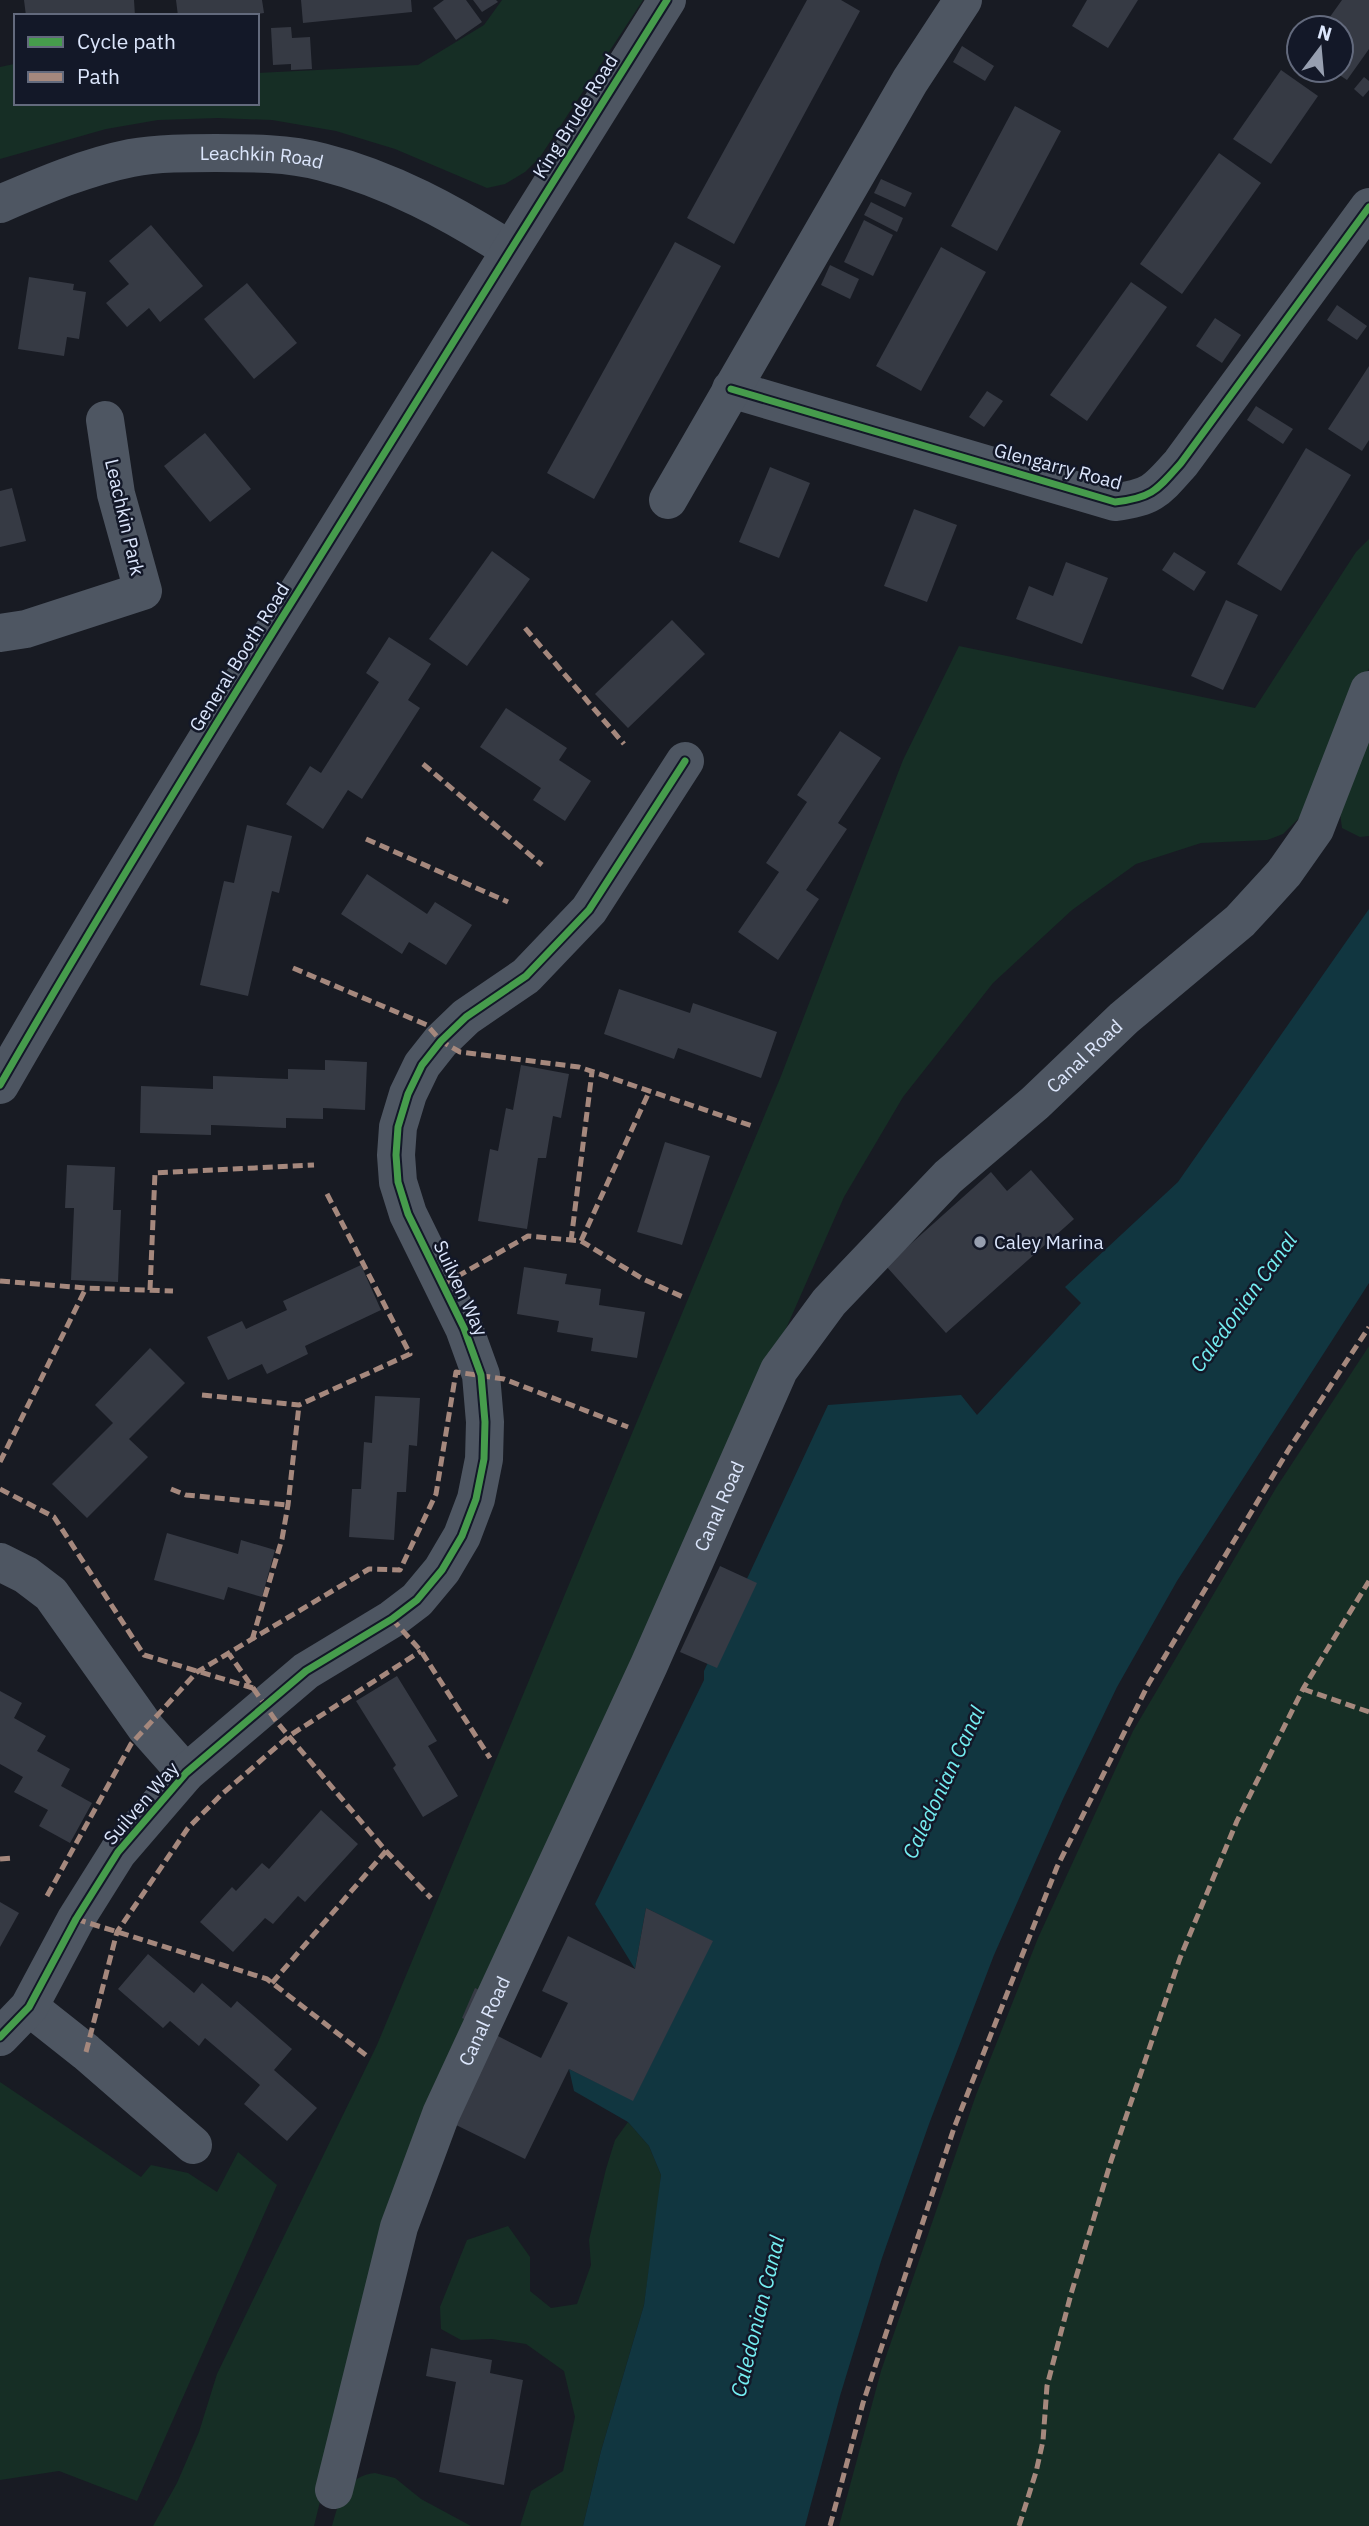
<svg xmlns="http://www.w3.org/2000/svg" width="1369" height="2526" font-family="'IBM Plex Sans',sans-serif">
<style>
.green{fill:#162e25}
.water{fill:#113640}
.building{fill:#363a44}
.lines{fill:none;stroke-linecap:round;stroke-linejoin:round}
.minor{stroke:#4e5662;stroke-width:38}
.quiet{stroke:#a5887d;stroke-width:5;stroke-dasharray:10 5;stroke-linecap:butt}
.cycleway-casing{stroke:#131828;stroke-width:11}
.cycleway{stroke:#469c4c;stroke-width:7}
.poi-dot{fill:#979fb0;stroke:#131828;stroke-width:2.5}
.labels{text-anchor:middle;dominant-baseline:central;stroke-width:5;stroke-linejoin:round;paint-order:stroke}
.street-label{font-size:19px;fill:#dce6fc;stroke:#131828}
.poi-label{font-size:19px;fill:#dce6fc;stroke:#131828;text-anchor:start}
.water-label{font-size:21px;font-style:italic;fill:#74eef2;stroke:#131828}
</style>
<rect width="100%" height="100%" fill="#181b23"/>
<g class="green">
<polygon points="502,0 643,0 540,157 525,172 505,184 487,188 395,149 336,131 272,120 218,118 158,120 106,129 0,159 0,67 14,64 16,103 257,103 257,73 418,65 484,25"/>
<polygon points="1369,539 1369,668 1312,805 1283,834 1267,840 1201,843 1136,864 1072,910 993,983 903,1097 844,1197 384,2241 314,2526 153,2526 177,2483 199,2432 217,2374 377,2045 781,1076 903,760 959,646 1255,708 1356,552"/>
<polygon points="1369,733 1369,836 1360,837 1342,828 1340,813"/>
<polygon points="1369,1346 1369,2526 839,2526 881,2371 976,2095 1038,1938 1133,1731 1276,1488"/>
<polygon points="0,2082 141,2177 151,2165 188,2173 217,2192 238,2152 277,2185 137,2501 59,2471 0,2480"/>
<polygon points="628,2122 649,2146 661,2175 657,2215 644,2305 601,2451 583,2526 520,2526 531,2491 563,2471 575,2417 564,2371 526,2344 492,2339 461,2340 441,2329 440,2307 467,2240 508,2226 530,2257 530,2291 551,2308 577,2304 591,2265 589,2240 606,2169 615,2140"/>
<path d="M375,2473L395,2478L421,2499L471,2526H332C339,2501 346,2476 375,2473Z"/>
</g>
<polygon class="water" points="1369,909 1369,1283 1177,1581 1117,1687 1063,1799 994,1955 929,2124 882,2258 840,2396 805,2526 583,2526 601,2451 644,2305 661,2175 649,2146 628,2122 574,2091 569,2069 633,2100 712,1941 646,1908 635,1969 595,1904 704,1680 704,1671 828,1405 961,1395 977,1415 1081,1303 1065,1287 1178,1182"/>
<g class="building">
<polygon points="24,0 134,0 135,16 26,16"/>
<polygon points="176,0 262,0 264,13 245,16 178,16"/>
<polygon points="301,0 411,0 412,12 303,23"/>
<polygon points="444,0 466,0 482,22 456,40 433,8"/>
<polygon points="473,0 496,0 498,2 482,12"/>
<polygon points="807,0 841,0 860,11 734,244 687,218"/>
<polygon points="1087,0 1138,0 1108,48 1072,26"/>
<polygon points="1342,0 1369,0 1369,49 1347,80 1332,70 1341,70 1341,28 1322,28"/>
<polygon points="291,27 292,38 310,37 312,69 291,70 291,64 273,65 271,28"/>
<polygon points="962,46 994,66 985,81 953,62"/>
<polygon points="1281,70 1318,96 1271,164 1233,139"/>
<polygon points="1364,77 1369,81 1369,90 1363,97 1354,89"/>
<polygon points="1015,106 1061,131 997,251 951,226"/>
<polygon points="1219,153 1261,183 1182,294 1140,264"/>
<polygon points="881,179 912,193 905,207 874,193"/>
<polygon points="871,202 903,218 897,232 864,215"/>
<polygon points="864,220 893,235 873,276 844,262"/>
<polygon points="151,225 203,286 160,322 149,308 127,327 106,303 129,284 109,261"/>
<polygon points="675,242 721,266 594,499 547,473"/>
<polygon points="941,247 986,272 921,391 876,366"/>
<polygon points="830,265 859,279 850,299 821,285"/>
<polygon points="29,277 74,284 73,290 86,292 79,339 67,337 64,356 18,349"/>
<polygon points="1131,282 1167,307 1087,421 1050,395"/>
<polygon points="247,283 297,343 254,379 204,319"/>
<polygon points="1337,305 1367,326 1357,340 1327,320"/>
<polygon points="1215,318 1241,335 1222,363 1196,346"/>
<polygon points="1369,366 1369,440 1362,451 1328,429"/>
<polygon points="987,391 1003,401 984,427 969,417"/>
<polygon points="1256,406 1293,429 1283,444 1247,420"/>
<polygon points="205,433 251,489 210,522 164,466"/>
<polygon points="1306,448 1351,475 1281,591 1237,564"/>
<polygon points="770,467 810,483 779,558 739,542"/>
<polygon points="12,488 26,541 0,547 0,491"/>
<polygon points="914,509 957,525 927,602 884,586"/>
<polygon points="492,551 530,579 467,666 429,639"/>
<polygon points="1174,552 1206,572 1194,591 1162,570"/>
<polygon points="1066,562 1108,578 1082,644 1016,619 1029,586 1053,596"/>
<polygon points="1226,600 1258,615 1223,690 1191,676"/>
<polygon points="672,620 705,654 628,728 595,694"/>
<polygon points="389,637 431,664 408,700 420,708 362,799 348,790 323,829 286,804 310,766 321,773 379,682 366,673"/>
<polygon points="506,708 567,748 559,760 591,781 565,821 533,800 541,788 480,747"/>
<polygon points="840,731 881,758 838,823 847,829 806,890 819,899 778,960 738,932 779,872 766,863 807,802 797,795"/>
<polygon points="247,825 292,836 279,893 272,891 248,996 200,985 224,881 234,883"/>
<polygon points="367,874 427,914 435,902 472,925 446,965 409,942 402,954 341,914"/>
<polygon points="619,989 690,1013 693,1003 777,1032 761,1078 678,1048 674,1059 604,1034"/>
<polygon points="325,1060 367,1062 365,1110 323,1108 323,1119 286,1118 286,1128 211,1125 211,1135 140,1133 141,1086 213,1089 213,1076 288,1079 288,1069 325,1070"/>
<polygon points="521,1065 569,1074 561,1118 553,1116 546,1158 538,1158 527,1229 478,1221 490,1149 498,1151 506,1108 513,1110"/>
<polygon points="665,1142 710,1156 682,1245 637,1232"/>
<polygon points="67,1165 115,1167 113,1210 121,1210 118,1282 71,1280 74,1208 65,1208"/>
<polygon points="1031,1170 1074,1219 946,1333 886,1266 991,1172 1007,1191"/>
<polygon points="361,1265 381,1310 305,1346 308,1354 267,1374 262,1364 228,1380 207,1337 242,1321 246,1329 287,1310 283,1301"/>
<polygon points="524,1267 567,1274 565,1284 601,1289 599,1305 645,1312 637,1358 591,1351 593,1338 557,1332 559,1321 517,1314"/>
<polygon points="150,1348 185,1383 129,1439 148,1457 87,1518 52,1484 113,1423 95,1405"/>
<polygon points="375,1396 420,1398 417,1446 409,1445 406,1492 397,1492 394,1540 349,1537 352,1489 361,1489 364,1442 372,1443"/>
<polygon points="167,1533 238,1554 241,1540 275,1550 262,1597 228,1587 224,1600 154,1580"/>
<polygon points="720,1566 757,1583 717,1668 680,1652"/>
<polygon points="397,1676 437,1741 428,1746 458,1796 423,1817 393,1768 396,1765 356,1701"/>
<polygon points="0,1691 22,1703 14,1718 46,1736 37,1751 70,1769 61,1786 92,1803 70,1843 39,1826 48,1810 14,1792 23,1777 0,1764"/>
<polygon points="321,1810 358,1844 305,1902 298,1896 273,1924 265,1918 233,1952 200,1922 232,1887 236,1891 262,1863 269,1869"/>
<polygon points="0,1902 19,1913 0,1947"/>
<polygon points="646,1908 713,1941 633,2101 569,2069 525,2159 452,2123 496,2035 541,2058 568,2003 542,1991 568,1936 635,1969"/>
<polygon points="148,1954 194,1993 202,1983 231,2008 237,2001 292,2049 274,2070 317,2108 287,2141 244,2104 260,2085 205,2038 199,2046 170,2021 163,2028 118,1989"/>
<polygon points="475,1988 486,1993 473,2023 462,2018"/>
<polygon points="431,2348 492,2360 490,2373 523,2380 504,2485 439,2472 456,2382 426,2376"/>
</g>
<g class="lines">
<g class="minor">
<path id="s1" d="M0,204C42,186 86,167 131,158C158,153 188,153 216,153C251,153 288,153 322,162C390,179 452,213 510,250"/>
<path d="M731,389L1115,502C1152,498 1157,490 1181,463L1369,207"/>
<polyline points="668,500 910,81 963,0"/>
<polyline points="0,633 26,629 143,591 116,494 105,420"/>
<path d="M0,1085C99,913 203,744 308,576C427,383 547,192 667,0"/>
<polyline points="0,1562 26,1575 51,1594 146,1728 186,1773"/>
<polyline points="29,2007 86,2052 193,2145"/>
<polyline points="0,2037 29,2007 76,1919 118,1852 186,1773 306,1671 392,1619 417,1600 442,1570 462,1536 476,1499 484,1459 485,1422 481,1375 464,1328 408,1214 398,1182 396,1155 398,1127 408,1094 422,1065 441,1041 466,1017 526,976 589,910 685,761"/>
<path id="s2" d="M334,2490L399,2227L441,2114L649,1665L779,1370L829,1302L948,1177L1035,1103L1124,1018L1240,921L1284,873L1315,829L1369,690"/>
</g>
<g class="quiet">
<polyline points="525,628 624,744"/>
<polyline points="423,764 542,865"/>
<polyline points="366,839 508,902"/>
<polyline points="293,968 427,1025 441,1041 460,1052 579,1067 755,1127"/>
<polyline points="571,1241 592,1072"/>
<polyline points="581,1241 649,1092"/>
<polyline points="0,1281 86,1288 173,1291"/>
<polyline points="444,1284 528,1236 581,1241 643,1279 683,1297"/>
<polyline points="150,1290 155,1173 314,1165"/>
<polyline points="202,1395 299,1405 410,1354 326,1192"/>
<polyline points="0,1462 86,1288"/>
<polyline points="0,1489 54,1517 144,1655 253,1688 229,1654"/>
<polyline points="171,1489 186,1495 288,1505"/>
<polyline points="392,1619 421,1651 490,1758"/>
<polyline points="252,1640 282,1539 288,1505 299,1405"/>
<polyline points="253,1688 276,1721 386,1851 431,1898"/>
<polyline points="1303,1689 1369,1712"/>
<polyline points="0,1859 13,1858"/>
<polyline points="47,1896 131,1744 197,1672 369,1569 400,1570 436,1494 456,1372 504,1379 628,1427"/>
<polyline points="76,1919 267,1979 367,2056"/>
<polyline points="272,1983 386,1851"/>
<polyline points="86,2052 117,1932 188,1828 221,1795 289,1736 421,1651"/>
<polyline points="830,2526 863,2403 954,2128 1057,1867 1149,1683 1289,1449 1369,1327"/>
<polyline points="1019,2526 1036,2472 1043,2441 1047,2386 1071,2294 1111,2161 1180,1958 1237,1821 1303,1689 1369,1581"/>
</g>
<g class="cycleway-casing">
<g id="cycleway">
<path d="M731,389L1115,502C1152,498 1157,490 1181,463L1369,207"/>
<path d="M0,1085C99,913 203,744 308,576C427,383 547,192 667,0"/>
<polyline points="0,2037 29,2007 76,1919 118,1852 186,1773 306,1671 392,1619 417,1600 442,1570 462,1536 476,1499 484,1459 485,1422 481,1375 464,1328 408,1214 398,1182 396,1155 398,1127 408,1094 422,1065 441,1041 466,1017 526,976 589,910 685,761"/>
</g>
</g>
<use href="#cycleway" class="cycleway"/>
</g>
<circle class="poi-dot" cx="980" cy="1242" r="7"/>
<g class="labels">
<g class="street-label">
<text transform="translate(575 116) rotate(-58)">King Brude Road</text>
<text stroke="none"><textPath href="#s1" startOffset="270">Leachkin Road</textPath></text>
<text transform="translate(1058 466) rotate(15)">Glengarry Road</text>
<text transform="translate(125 517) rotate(77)">Leachkin Park</text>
<text transform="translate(239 657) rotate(-58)">General Booth Road</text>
<text stroke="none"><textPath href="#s2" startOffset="1648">Canal Road</textPath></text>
<text transform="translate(461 1288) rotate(65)">Suilven Way</text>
<text stroke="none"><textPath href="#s2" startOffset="1060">Canal Road</textPath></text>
<text transform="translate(141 1803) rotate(-49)">Suilven Way</text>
<text stroke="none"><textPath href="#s2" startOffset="494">Canal Road</textPath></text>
</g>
<g class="poi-label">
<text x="994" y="1242">Caley Marina</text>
</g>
<g class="water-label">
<text transform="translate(1243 1302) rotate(-54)">Caledonian Canal</text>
<text transform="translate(943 1782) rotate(-65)">Caledonian Canal</text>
<text transform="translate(757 2316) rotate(-76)">Caledonian Canal</text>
</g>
</g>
<rect x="14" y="14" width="245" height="91" fill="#131828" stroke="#636a7d" stroke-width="2"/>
<rect x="28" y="37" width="35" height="10" fill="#469c4c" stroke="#636a7d" stroke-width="2"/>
<text x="77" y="49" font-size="21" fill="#dce6fc">Cycle path</text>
<rect x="28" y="72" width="35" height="10" fill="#a5887d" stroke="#636a7d" stroke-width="2"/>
<text x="77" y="84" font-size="21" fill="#dce6fc">Path</text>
<g transform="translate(1320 49) rotate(16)"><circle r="33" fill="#131828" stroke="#636a7d" stroke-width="2"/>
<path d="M0-5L12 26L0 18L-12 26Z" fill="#979fb0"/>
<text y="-10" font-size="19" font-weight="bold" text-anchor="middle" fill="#dce6fc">N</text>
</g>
</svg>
